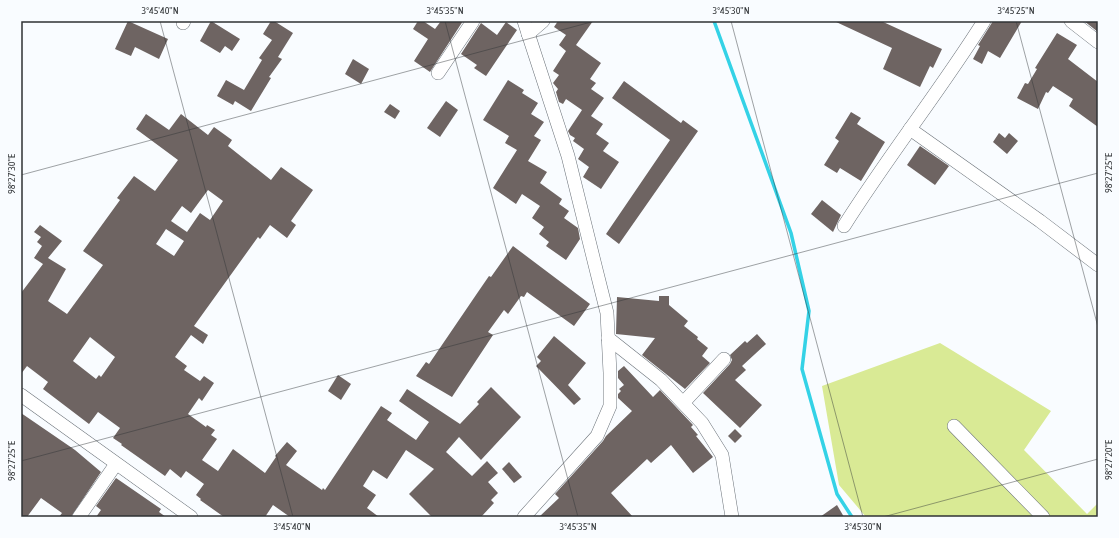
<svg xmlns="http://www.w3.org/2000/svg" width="1119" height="538" font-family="'Asap Condensed',sans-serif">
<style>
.green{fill:#d9ea95}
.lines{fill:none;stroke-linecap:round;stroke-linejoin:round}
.stream{stroke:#34d2e6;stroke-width:3.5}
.building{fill:#6e6462;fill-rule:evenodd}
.minor-casing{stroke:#6b7279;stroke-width:14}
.minor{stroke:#fff;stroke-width:13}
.ticks{fill:none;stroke:#2f3235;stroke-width:1;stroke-opacity:0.45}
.neatline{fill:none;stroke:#2f3235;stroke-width:1.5}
.ticks-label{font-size:10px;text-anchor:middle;fill:#2f3235}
</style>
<rect width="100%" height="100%" fill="#f9fcff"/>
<polygon class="green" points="940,343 1051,411 1024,450 1087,514 1098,503 1098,517 866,517 839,485 822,386"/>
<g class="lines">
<polyline class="stream" points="714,21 791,233 809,311 802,369 837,494 852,517"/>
</g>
<g class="building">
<polygon points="128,21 168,39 159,59 135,47 131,56 115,49"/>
<polygon points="211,21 240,39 232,51 225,46 220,53 200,41"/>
<polygon points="271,21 274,21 293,33 278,57 282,59 269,77 271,78 251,111 235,101 233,105 217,96 226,80 244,90 262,60 259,58 272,40 263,34"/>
<polygon points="418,21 423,21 435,29 441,21 463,21 430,72 414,61 428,39 413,29"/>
<polygon points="558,21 593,21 576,45 601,63 590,79 596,83 591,89 604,98 591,116 603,124 596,134 609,143 603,151 619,162 601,189 583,177 589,167 578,159 584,149 573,141 575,138 570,135 568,131 582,110 566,99 563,104 559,102 556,92 558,89 553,83 559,75 553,71 566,51 559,45 566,35 554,27"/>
<polygon points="834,21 881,21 942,49 933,68 930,66 920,87 883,69 892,48"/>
<polygon points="993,21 1022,21 1000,58 988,51 982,64 973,59 980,46 978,45"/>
<polygon points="1084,21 1098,21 1098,32"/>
<polygon points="506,22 517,30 486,76 474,68 477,65 461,54 481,23 497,35"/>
<polygon points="1057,33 1077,45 1068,59 1098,82 1098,127 1069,106 1073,99 1053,86 1048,93 1046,92 1038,109 1017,98 1025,83 1028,84 1037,69 1035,68"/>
<polygon points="353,59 369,69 361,84 345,74"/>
<polygon points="508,80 524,90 522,93 538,103 531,114 544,122 534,136 541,140 528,161 547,172 540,183 562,199 559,204 569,211 564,218 578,228 580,239 566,260 546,246 549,242 539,234 544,227 532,218 540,206 522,194 516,204 493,188 517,150 505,143 509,136 483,120"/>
<polygon points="624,81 681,123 683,120 698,131 619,244 606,234 670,140 612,98"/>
<polygon points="446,101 458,110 440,137 427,128"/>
<polygon points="390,104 400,111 395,119 384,112"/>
<polygon points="851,112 861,118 857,124 885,142 861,181 840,168 837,173 824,165 839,141 835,138"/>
<path d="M146,114L169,130L181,114L208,135L214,127L232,140L228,146L271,180L281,167L313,190L291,221L296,225L287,238L270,225L260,239L258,237L194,326L208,335L203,344L191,335L175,357L187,366L184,370L200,381L204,376L214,383L202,401L199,398L188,414L206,427L207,425L215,430L211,435L217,439L202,460L218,471L233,449L265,473L276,457L275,456L287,442L297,451L286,465L322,490L323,488L325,490L381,406L392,413L387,420L416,440L429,422L399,401L407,389L460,424L479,404L477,402L491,387L521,417L481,460L459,437L446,452L472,476L487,461L498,473L488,482L498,493L491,500L494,503L481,517H432L409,494L434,469L406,450L387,479L373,470L363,486L376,495L367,508L379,517H290L273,505L265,517H224L200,500L201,499L196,495L204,484L186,471L181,478L170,469L165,476L121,445L122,444L113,438L120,428L98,412L89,424L43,389L48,382L27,366L21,374V293L43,264L34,258L42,246L37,242L41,237L34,232L40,225L62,241L48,258L66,269L48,301L67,314L103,265L83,251L120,200L117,198L134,176L155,191L178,160L136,129ZM208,190L223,201L210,220L200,213L187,232L171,221L182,206L191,213ZM166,229L184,241L174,256L156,244ZM90,337L115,357L101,377L99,375L96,379L73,361Z"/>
<polygon points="999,133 1005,138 1009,133 1018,141 1007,154 993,142"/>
<polygon points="920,146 949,166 935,185 907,165"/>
<polygon points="822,200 841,215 833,232 811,214"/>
<polygon points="513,246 590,304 574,326 527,292 524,297 521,296 508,314 504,310 488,332 493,335 452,397 416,376 426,362 429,364 478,292 489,276 491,277"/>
<polygon points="659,296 669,296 669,305 688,321 684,326 698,337 697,339 708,348 702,356 710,363 685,389 642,355 655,338 616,334 617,297 659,301"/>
<polygon points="757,334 766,344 742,366 746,370 735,380 762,405 740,428 703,393 730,364 732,360 730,355 745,341 747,343"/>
<polygon points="554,336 586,363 568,385 581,399 574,405 536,366 541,361 537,357"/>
<polygon points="624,366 653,397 660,390 693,425 691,427 698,435 696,436 713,457 693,473 671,445 651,463 647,459 611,493 633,517 539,517 559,498 555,494 603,441 606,436 632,411 618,398 618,394 621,391 619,389 624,385 618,378 618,371"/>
<polygon points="338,375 351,384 341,400 328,391"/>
<polygon points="21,413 75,450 101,472 71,517 59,517 62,513 41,498 27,517 21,517"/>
<polygon points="735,429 742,436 735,443 728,436"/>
<polygon points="509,462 522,477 514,483 502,469"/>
<polygon points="116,478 161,509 159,512 166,517 96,517 101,510 96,506"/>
<polygon points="837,505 844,517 820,517"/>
</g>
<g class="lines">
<g class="minor-casing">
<g id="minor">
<polyline points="1071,21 1098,42"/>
<polyline points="183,23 184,21"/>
<polyline points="528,34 543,21"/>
<polyline points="438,73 473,21"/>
<polyline points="910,129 1040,221 1098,265"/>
<path d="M844,226C888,156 940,91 984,21"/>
<polyline points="608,338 661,380 702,423 722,455 732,517"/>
<polyline points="21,395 191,517"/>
<polyline points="684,402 724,359"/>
<polyline points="954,426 1043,517"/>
<polyline points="79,517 116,464"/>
<polyline points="524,517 597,436 610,406 610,373 607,313 597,273 568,156 524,21"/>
</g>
</g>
<use href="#minor" class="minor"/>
</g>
<path class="ticks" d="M160,21L293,517M445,21L578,517M731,21L863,517M1016,21L1098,327M21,175L595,21M21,461L1098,173M883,517L1098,459"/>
<rect width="1119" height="538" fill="none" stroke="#f9fcff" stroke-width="44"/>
<rect x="22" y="22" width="1075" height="494" class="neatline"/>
<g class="ticks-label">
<text x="160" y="14">3°45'40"N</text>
<text x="445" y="14">3°45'35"N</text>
<text x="731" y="14">3°45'30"N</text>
<text x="1016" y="14">3°45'25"N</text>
<text transform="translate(1108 173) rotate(-90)" y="4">98°27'25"E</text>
<text transform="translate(11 174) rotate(-90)" y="4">98°27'30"E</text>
<text transform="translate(1108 460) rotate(-90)" y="4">98°27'20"E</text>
<text transform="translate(11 461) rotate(-90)" y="4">98°27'25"E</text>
<text x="292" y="530">3°45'40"N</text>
<text x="578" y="530">3°45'35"N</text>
<text x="863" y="530">3°45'30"N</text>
</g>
</svg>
